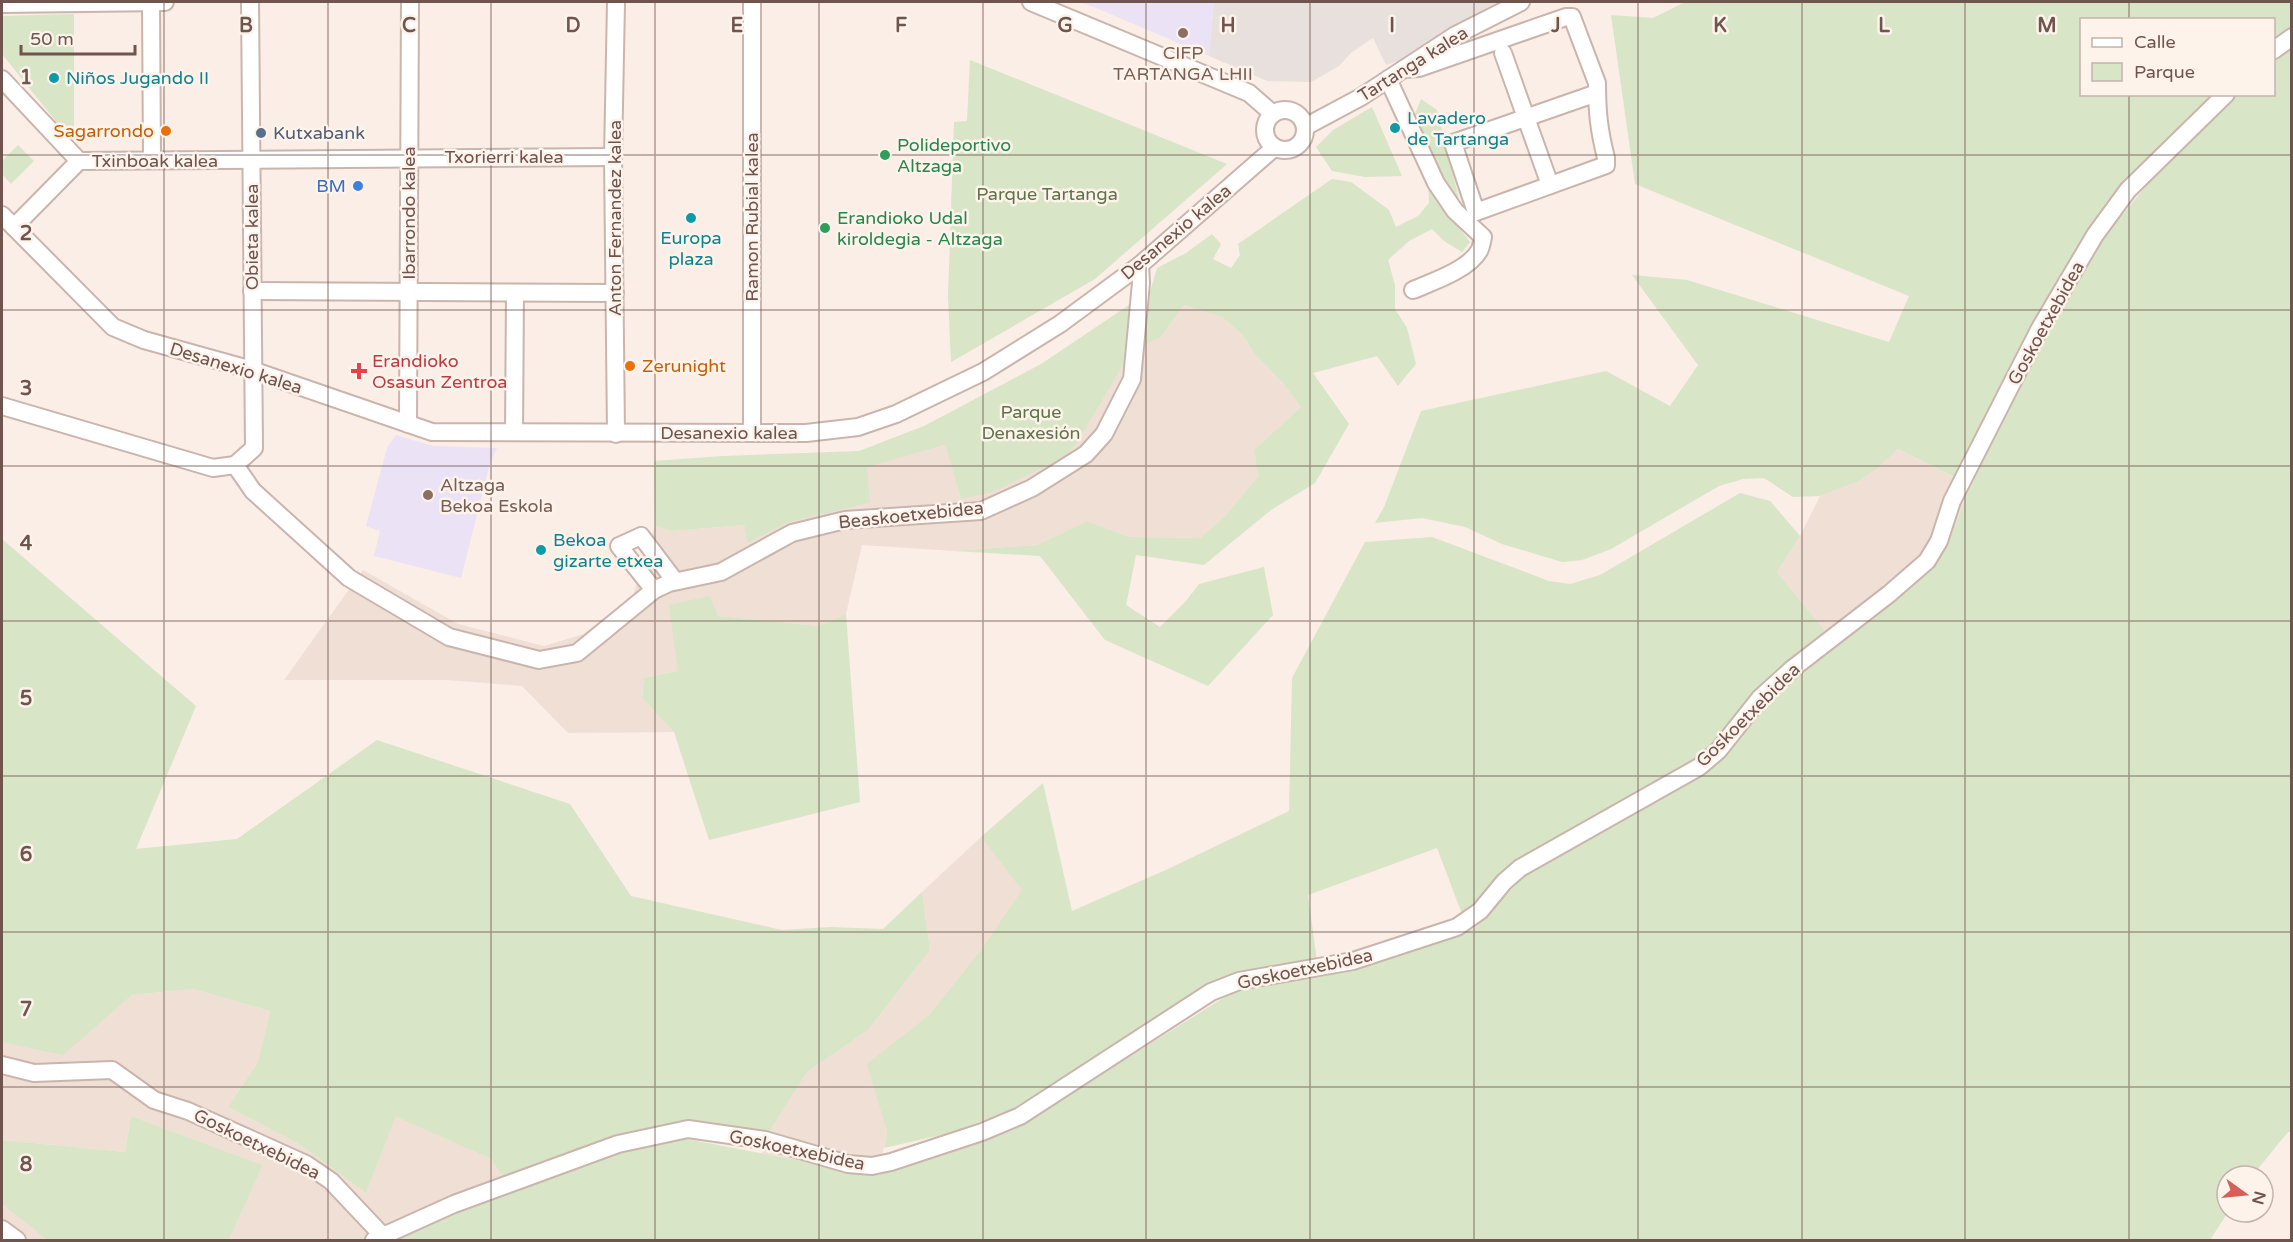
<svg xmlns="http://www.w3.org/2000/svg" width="2293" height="1242" font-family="'Varela Round',sans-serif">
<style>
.residential{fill:#f0dfd5}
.industrial{fill:#e8e0dc}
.education{fill:#ebe2f6}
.green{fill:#d8e5c6}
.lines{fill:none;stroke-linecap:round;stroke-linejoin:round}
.street-casing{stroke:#cab5ad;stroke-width:20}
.street{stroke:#fff;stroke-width:16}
.grid{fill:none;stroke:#70544e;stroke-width:1.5;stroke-opacity:0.55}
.education-dot{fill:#8d6e63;stroke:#fdf3eb;stroke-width:2}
.culture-dot{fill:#0f9aa8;stroke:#fdf3eb;stroke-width:2}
.food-dot{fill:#e8710a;stroke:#fdf3eb;stroke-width:2}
.service-dot{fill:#5c6f8a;stroke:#fdf3eb;stroke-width:2}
.leisure-dot{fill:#2e9e5b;stroke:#fdf3eb;stroke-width:2}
.shop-dot{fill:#3f7fe0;stroke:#fdf3eb;stroke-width:2}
.health-dot{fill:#e0444e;stroke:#fdf3eb;stroke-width:2}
.labels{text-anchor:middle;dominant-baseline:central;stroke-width:5;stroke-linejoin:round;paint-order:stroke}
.education-label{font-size:18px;fill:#785e54;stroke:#fdf3eb}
.street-label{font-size:18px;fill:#70544e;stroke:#fdf3eb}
.culture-label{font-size:18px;fill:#0d838f;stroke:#fdf3eb;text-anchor:start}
.food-label{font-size:18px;fill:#c56008;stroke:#fdf3eb;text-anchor:end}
.service-label{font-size:18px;fill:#4e5e75;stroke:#fdf3eb;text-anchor:start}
.leisure-label{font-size:18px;fill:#27864d;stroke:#fdf3eb;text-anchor:start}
.shop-label{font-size:18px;fill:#366cbe;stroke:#fdf3eb;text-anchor:end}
.park-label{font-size:18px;fill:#5c7447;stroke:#fdf3eb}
.health-label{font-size:18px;fill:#be3a42;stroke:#fdf3eb;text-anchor:start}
.grid-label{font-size:20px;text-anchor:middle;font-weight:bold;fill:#70544e;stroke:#fdf3eb;stroke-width:5;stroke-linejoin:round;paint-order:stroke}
</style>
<rect width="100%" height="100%" fill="#faeee6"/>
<g class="residential">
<polygon points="1150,292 1146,342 1160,338 1184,305 1222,317 1242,334 1256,356 1282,382 1301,407 1254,450 1260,476 1224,517 1200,538 1129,537 1087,521 1037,545 954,551 862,545 846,614 819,626 718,616 679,671 644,678 642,698 674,732 568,733 522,686 448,680 284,680 363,570 458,624 544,646 584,634 633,595 655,526 672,531 744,525 747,542 789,522 869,503 866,467 945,445 961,499 1123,365 1129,305"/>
<polygon points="1898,449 1971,486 1944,552 1835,643 1777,572 1800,536 1820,496 1857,482 1878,468"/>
<polygon points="981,837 1023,890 983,947 929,1015 868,1064 887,1132 878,1175 762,1153 769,1132 807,1072 868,1030 930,950 922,892"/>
<polygon points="193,989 270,1011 258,1062 228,1107 299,1144 366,1193 396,1117 491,1159 514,1190 394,1236 388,1240 229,1240 263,1165 131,1116 125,1152 2,1140 2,1042 63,1054 132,995"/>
<polygon points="2,1204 47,1240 2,1240"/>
</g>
<polygon class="industrial" points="1214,2 1497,2 1411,57 1386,65 1373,38 1352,52 1339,66 1311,82 1267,81 1209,56"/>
<g class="education">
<polygon points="1080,2 1214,2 1209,56 1101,10"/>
<polygon points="396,435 433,446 497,448 490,463 461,578 374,556 380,531 366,526 387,448"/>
</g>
<g class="green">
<polygon points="1685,2 2291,2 2291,27 2274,39 2274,20 2082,20 2082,94 2214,95 2106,203 2038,314 1954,477 1898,449 1878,468 1857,482 1820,496 1793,497 1764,478 1743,479 1719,486 1611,549 1582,560 1562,562 1502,544 1465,527 1422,518 1375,523 1384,507 1421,411 1606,371 1670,406 1698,365 1632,275 1687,280 1889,342 1909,296 1635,184 1611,15 1653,18"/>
<polygon points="74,14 74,144 2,54 2,16"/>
<polygon points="2291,41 2291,1132 2288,1132 2252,1176 2227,1176 2228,1212 2210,1240 388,1240 394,1236 632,1145 686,1139 878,1175 1011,1131 1236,990 1349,970 1474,929 1531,869 1711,766 1779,689 1944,552 1971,486 2046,330 2110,230 2146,186 2236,95 2274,94 2274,57"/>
<polygon points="970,60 1227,164 1095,279 951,362 948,296 954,122 967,121"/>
<polygon points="1421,99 1437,110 1459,199 1460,229 1470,242 1462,252 1444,241 1432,229 1409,241 1388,260 1395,285 1395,309 1407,328 1416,364 1398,386 1377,356 1313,373 1349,424 1315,483 1271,510 1204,565 1136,555 1126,605 1160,627 1186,601 1199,584 1264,567 1273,615 1208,686 1105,640 1040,556 954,551 1037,545 1087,521 1129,537 1200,538 1224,517 1259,476 1254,450 1301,407 1282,382 1256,356 1242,334 1222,317 1184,305 1160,338 1146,343 1150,292 1157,268 1186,253 1212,234 1221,244 1213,259 1231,268 1240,255 1238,244 1332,179 1351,182 1389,210 1396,227 1418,216 1429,203 1427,149 1415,114"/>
<polygon points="1372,107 1402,176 1365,177 1332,171 1316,147 1333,130"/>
<polygon points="18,145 34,161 11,184 2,174 2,161"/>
<polygon points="1129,305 1123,365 1076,444 1063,458 993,492 961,499 945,445 867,467 870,503 789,522 747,543 744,525 672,531 655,526 654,461 724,456 859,451 924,426 1041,364"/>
<polygon points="1740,493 1770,501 1800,536 1777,572 1826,632 1779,668 1703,757 1462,914 1437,848 1308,895 1317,961 1225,978 1123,1043 1010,1110 950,1133 884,1148 887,1132 867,1064 929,1015 983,947 1022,890 981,837 1043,783 1072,911 1168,869 1289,811 1292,678 1365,542 1432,537 1549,581 1570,584 1600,575"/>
<polygon points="2,539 196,706 136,849 237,839 377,740 570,804 631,896 782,930 831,927 883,929 922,892 930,950 868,1030 807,1072 769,1132 707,1124 504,1178 491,1159 396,1117 366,1193 299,1144 228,1107 258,1062 270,1011 193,989 132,995 63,1055 2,1042"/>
<polygon points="710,596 718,616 819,626 846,614 860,802 709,840 674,732 642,698 644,678 678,671 669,605"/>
<polygon points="131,1116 263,1165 229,1240 47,1240 2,1204 2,1140 125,1152"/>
</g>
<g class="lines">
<g class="street-casing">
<g id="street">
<polyline points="151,2 152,160"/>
<polyline points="752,2 752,432"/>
<polyline points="1031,2 1249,93 1273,114"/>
<polyline points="2,4 165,2"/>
<polyline points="2274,50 2292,37"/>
<polyline points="1503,53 1550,185"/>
<path d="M1404,69L1419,68L1566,17H1572L1597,83C1597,112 1599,130 1606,158V165L1476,212L1453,143L1597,93"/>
<polyline points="2,79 79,161"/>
<path d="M1388,79L1436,183L1455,211L1483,237C1482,242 1481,248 1479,251C1468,270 1432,282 1413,290"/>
<circle cx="1285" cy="130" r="20"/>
<polyline points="1305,127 1361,97 1454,36 1521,2"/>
<polyline points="2,215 113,327 144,340 252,370 432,432 806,433 858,427 896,414 983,372 1060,324 1140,265 1274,148"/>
<polyline points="14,227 79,161 613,157"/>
<polyline points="252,291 615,293"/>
<polyline points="2,406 213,468 235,465"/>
<polyline points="408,424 410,2"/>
<polyline points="514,432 515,293"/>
<polyline points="616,434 613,157 616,2"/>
<polyline points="235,465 253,491 349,578 449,637 539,660 577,653 654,590 669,583 721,572 792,533 845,520 981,511 1032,488 1086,454 1104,434 1132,379 1141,283 1140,265"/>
<polyline points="235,465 254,448 250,2"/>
<polyline points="654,590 619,546 641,536 675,581"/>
<polyline points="2,1065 34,1073 112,1070 154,1100 188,1111 306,1164 331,1181 382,1235"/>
<polyline points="2,1229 17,1240"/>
<polyline points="374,1240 454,1204 618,1144 688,1129 765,1140 848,1164 872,1166 891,1162 982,1132 1020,1116 1211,992 1239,981 1353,961 1457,927 1480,911 1504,882 1520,868 1699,767 1718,751 1760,698 1792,669 1889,594 1927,561 1939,541 1952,501 2040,328 2095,235 2128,190 2226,94"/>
</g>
</g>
<use href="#street" class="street"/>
</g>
<path class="grid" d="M164,2V1240M328,2V1240M491,2V1240M655,2V1240M819,2V1240M983,2V1240M1146,2V1240M1310,2V1240M1474,2V1240M1638,2V1240M1802,2V1240M1965,2V1240M2129,2V20M2129,94V1240M2,155H2292M2,310H2292M2,466H2292M2,621H2292M2,776H2292M2,932H2292M2,1087H2292"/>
<g class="education-dot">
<circle cx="1183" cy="33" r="6"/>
<circle cx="428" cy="495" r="6"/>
</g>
<g class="culture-dot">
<circle cx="54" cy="78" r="6"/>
<circle cx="1395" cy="128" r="6"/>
<circle cx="691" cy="218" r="6"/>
<circle cx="541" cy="550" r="6"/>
</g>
<g class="food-dot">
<circle cx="166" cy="131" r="6"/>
<circle cx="630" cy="366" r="6"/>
</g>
<circle class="service-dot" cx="261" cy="133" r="6"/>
<g class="leisure-dot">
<circle cx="885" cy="155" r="6"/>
<circle cx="825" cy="228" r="6"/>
</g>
<circle class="shop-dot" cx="358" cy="186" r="6"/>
<path class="health-dot" d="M356 362h6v6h6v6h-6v6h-6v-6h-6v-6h6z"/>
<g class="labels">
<g class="education-label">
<text x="1183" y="53">CIFP<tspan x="1183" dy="21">TARTANGA LHII</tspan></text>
<text x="440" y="485" text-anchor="start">Altzaga<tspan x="440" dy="21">Bekoa Eskola</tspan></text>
</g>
<g class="street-label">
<text transform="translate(1413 64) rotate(-32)">Tartanga kalea</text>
<text x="504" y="157">Txorierri kalea</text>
<text x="155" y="161">Txinboak kalea</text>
<text transform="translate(409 213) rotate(-90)">Ibarrondo kalea</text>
<text transform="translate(752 217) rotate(-90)">Ramon Rubial kalea</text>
<text transform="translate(615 218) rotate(-90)">Anton Fernandez kalea</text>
<text transform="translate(1176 232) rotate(-40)">Desanexio kalea</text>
<text transform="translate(252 237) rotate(-90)">Obieta kalea</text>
<text transform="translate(2046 323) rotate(-61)">Goskoetxebidea</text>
<text transform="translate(236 368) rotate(17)">Desanexio kalea</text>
<text x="729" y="433">Desanexio kalea</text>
<text transform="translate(911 515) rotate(-6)">Beaskoetxebidea</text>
<text transform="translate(1748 715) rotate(-45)">Goskoetxebidea</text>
<text transform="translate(1305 969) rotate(-12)">Goskoetxebidea</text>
<text transform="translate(257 1144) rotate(26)">Goskoetxebidea</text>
<text transform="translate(797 1150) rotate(12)">Goskoetxebidea</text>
</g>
<g class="culture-label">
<text x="66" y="78">Niños Jugando II</text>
<text x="1407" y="118">Lavadero<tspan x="1407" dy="21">de Tartanga</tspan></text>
<text x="691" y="238" text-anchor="middle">Europa<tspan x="691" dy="21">plaza</tspan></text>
<text x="553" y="540">Bekoa<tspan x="553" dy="21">gizarte etxea</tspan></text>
</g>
<g class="food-label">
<text x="154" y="131">Sagarrondo</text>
<text x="642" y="366" text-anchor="start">Zerunight</text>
</g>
<g class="service-label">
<text x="273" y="133">Kutxabank</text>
</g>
<g class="leisure-label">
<text x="897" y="145">Polideportivo<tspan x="897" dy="21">Altzaga</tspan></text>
<text x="837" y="218">Erandioko Udal<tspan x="837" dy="21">kiroldegia - Altzaga</tspan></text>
</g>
<g class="shop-label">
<text x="346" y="186">BM</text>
</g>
<g class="park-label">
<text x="1047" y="194">Parque Tartanga</text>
<text x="1031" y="412">Parque<tspan x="1031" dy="21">Denaxesión</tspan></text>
</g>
<g class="health-label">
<text x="372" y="361">Erandioko<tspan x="372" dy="21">Osasun Zentroa</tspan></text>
</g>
</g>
<g class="grid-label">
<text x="246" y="32">B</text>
<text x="409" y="32">C</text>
<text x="573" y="32">D</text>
<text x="737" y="32">E</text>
<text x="901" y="32">F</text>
<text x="1065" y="32">G</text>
<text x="1228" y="32">H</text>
<text x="1392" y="32">I</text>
<text x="1556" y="32">J</text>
<text x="1720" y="32">K</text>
<text x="1884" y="32">L</text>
<text x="2047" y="32">M</text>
<text x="26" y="84">1</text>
<text x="26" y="240">2</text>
<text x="26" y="395">3</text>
<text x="26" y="550">4</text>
<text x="26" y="705">5</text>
<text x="26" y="861">6</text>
<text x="26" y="1016">7</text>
<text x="26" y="1171">8</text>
</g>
<rect width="2293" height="1242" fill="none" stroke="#70544e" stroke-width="6"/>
<rect x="2080" y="18" width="195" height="78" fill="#fdf3eb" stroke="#c5b3ac" stroke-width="1.5"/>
<rect x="2092" y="38" width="30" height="9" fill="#ffffff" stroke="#c5b3ac" stroke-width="1.5"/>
<text x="2134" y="48" font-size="18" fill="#70544e">Calle</text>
<rect x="2092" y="63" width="30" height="18" fill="#d8e5c6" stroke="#c5b3ac" stroke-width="1.5"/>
<text x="2134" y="78" font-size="18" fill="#70544e">Parque</text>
<g transform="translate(2245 1194) rotate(105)"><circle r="28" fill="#fdf3eb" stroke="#c5b3ac" stroke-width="1.5"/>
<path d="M0-4.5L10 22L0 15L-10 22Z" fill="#d65f58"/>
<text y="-9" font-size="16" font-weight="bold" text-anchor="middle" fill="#70544e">N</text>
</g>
<path d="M21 45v9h114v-9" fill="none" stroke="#70544e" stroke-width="3"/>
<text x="30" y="45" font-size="18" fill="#70544e" stroke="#fdf3eb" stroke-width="4.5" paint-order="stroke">50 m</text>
</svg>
